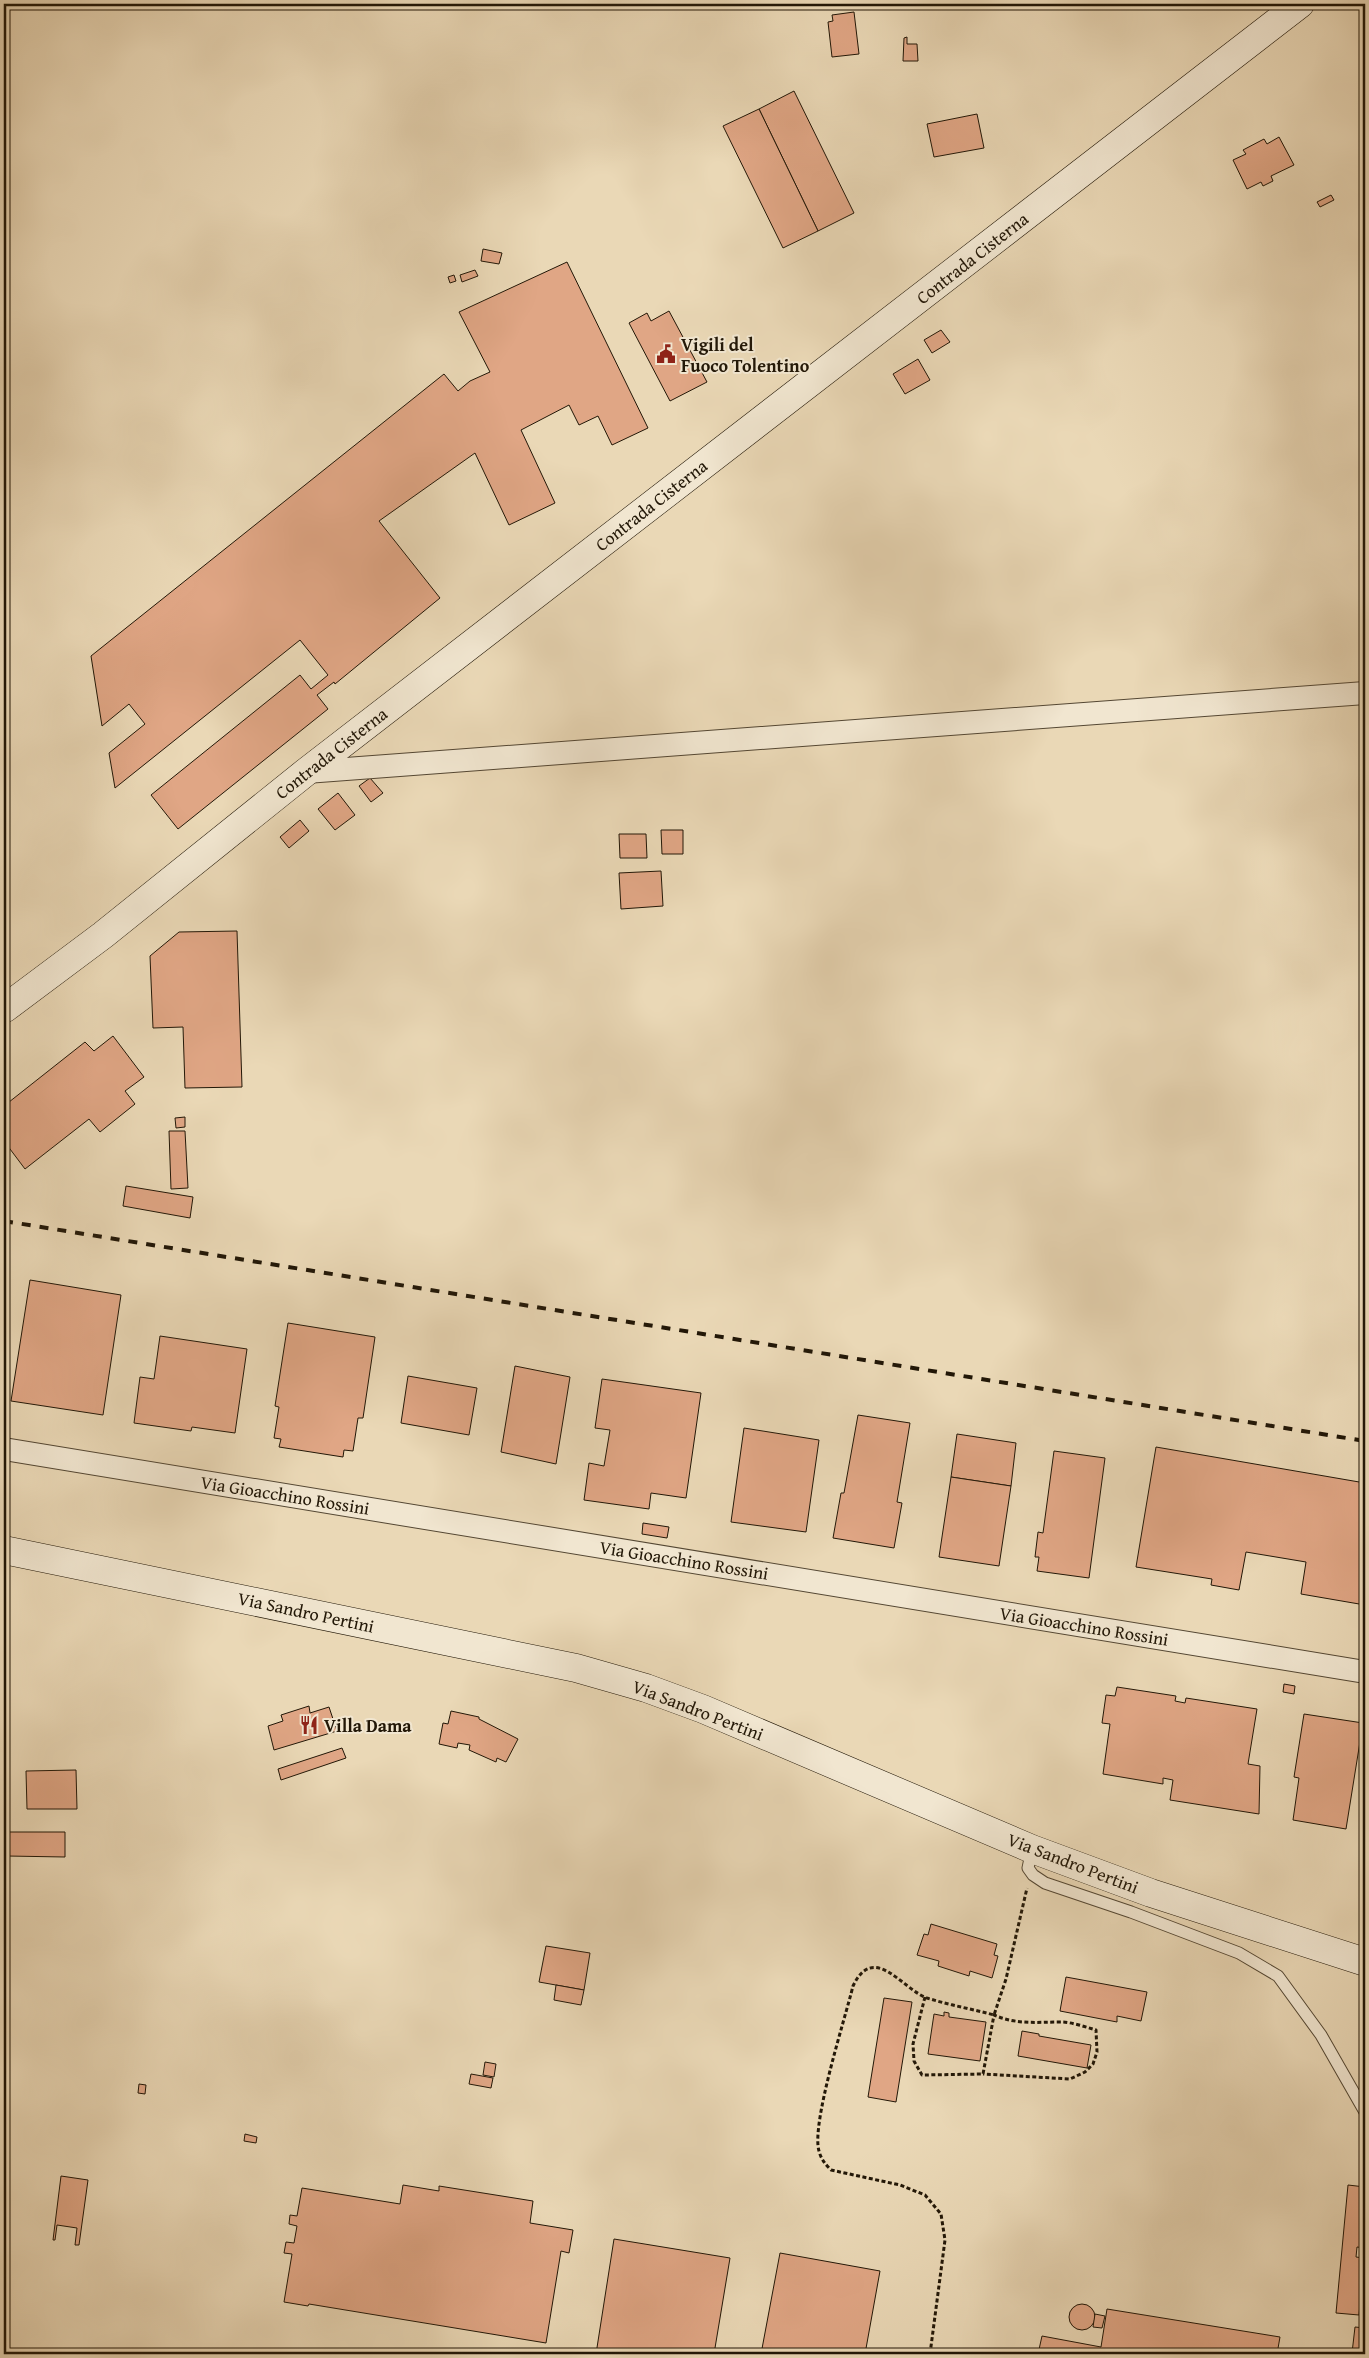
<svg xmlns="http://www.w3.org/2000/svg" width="1369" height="2358" font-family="'Gentium Book Plus',serif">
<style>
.building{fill:#e0a685;stroke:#221707}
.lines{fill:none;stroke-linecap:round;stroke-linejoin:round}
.lane-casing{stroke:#544733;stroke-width:13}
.street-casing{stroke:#544733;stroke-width:24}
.secondary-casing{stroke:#221707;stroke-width:29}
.path{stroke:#221707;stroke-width:3;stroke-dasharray:4 2.5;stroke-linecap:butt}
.lane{stroke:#f1e6d0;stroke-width:11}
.street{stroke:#f1e6d0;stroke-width:22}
.secondary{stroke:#f1e6d0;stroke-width:28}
.rail{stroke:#221707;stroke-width:4;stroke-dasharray:9 9;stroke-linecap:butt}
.labels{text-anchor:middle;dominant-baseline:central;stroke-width:4;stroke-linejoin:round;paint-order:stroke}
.street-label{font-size:18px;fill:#221707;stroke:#f1e6d0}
.poi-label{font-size:18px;font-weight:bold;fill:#221707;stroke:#f1e6d0;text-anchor:start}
</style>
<rect width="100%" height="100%" fill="#ead8b6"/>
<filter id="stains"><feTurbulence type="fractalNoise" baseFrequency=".004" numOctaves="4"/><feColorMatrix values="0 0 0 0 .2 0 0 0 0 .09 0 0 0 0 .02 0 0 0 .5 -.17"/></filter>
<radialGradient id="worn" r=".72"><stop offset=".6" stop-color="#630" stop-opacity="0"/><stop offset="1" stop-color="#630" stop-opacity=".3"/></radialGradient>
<g class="building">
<polygon points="854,12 859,54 832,57 828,22 833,21 832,15"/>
<polygon points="907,37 907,44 917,44 918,61 903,61 904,38"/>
<polygon points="794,91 854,213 818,231 759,109"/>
<polygon points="759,109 818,231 783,248 723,126"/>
<polygon points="977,114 984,148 934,157 927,124"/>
<polygon points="1279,137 1294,165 1271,176 1273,181 1263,186 1261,182 1247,189 1233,160 1246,154 1243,150 1264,139 1267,144"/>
<polygon points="1331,195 1334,200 1320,207 1317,202"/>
<polygon points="483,249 502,253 499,264 481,261"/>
<polygon points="567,262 648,428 612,445 598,416 579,425 569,405 521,430 555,503 509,525 475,453 379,521 440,598 335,684 334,682 317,695 328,709 178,829 151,795 300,675 311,689 328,675 300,640 115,788 109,753 145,724 129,704 102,726 91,656 444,374 458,391 470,381 490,372 459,312"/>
<polygon points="475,270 478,276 462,282 460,275"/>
<polygon points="454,275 456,281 450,283 448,277"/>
<polygon points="669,311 707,382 670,401 629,323 647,313 651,321"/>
<polygon points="941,330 950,342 932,353 924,340"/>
<polygon points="918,359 930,380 905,394 893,374"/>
<polygon points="370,778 383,793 371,802 359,786"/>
<polygon points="338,793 355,815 335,830 318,809"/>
<polygon points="300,820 309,831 289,848 280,837"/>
<polygon points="661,830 683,830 683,854 662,854"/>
<polygon points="619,834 646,834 647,858 620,858"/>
<polygon points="661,871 663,906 621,909 619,873"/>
<polygon points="237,931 242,1087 185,1088 183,1027 153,1028 150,956 179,932"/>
<polygon points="113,1036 144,1077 125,1091 135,1104 100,1132 89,1119 25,1169 4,1141 4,1106 85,1042 94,1051"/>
<polygon points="185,1117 185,1127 176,1128 175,1118"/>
<polygon points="169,1131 185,1131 188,1188 171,1189"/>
<polygon points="126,1186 193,1197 190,1218 123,1206"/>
<polygon points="30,1280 121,1295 103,1415 11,1401"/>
<polygon points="288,1323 375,1337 363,1418 358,1418 353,1451 344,1450 343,1457 279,1447 281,1439 274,1438 279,1407 275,1406"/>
<polygon points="160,1336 247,1349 235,1433 192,1427 191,1431 134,1423 140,1377 154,1379"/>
<polygon points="515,1366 570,1377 556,1464 501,1452"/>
<polygon points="408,1376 477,1388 469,1435 401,1423"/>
<polygon points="602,1379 701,1393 686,1498 651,1493 649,1509 584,1500 589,1463 604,1466 610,1430 595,1428"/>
<polygon points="858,1415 910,1423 897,1502 902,1503 894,1548 833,1538 841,1493 844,1493"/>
<polygon points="744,1428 819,1440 806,1532 731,1522"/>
<polygon points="957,1434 1016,1443 1011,1486 951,1477"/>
<polygon points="1156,1447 1365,1483 1365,1605 1301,1594 1306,1562 1246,1552 1239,1590 1211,1585 1212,1579 1136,1567"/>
<polygon points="1054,1451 1105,1458 1089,1578 1037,1571 1039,1557 1035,1557 1038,1532 1043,1533"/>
<polygon points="951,1477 1011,1486 999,1566 939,1557"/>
<polygon points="643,1523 669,1527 667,1538 642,1534"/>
<polygon points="1284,1684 1295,1686 1294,1694 1283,1692"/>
<polygon points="1117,1687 1176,1696 1175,1701 1185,1703 1186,1698 1257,1709 1248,1764 1260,1766 1259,1814 1170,1800 1173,1780 1163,1778 1163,1784 1103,1774 1110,1724 1102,1723 1106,1695 1115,1696"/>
<polygon points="309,1706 310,1713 329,1707 337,1731 274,1750 268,1726 283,1721 281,1715"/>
<polygon points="451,1711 479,1717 479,1719 518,1739 506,1762 497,1758 496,1762 469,1750 470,1745 458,1743 457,1748 439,1744 443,1723 448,1724"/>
<polygon points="1304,1714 1363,1723 1346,1829 1293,1820 1299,1778 1294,1777"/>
<polygon points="342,1748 346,1758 281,1780 278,1769"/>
<polygon points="76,1770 77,1809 27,1809 26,1771"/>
<polygon points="4,1832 65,1832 65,1857 7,1856 8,1849 4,1849"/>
<polygon points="931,1924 997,1944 994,1955 998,1956 992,1978 970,1971 969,1976 938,1966 939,1961 917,1955 924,1934 928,1935"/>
<polygon points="546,1946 590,1953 584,1990 539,1982"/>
<polygon points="1066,1977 1147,1992 1141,2021 1117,2016 1117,2022 1060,2011"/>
<polygon points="556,1985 584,1990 581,2005 554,2000"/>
<polygon points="884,1998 912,2002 896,2102 868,2097"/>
<polygon points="944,2012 949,2013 949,2017 986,2022 980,2061 928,2054 934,2014 944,2016"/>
<polygon points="1022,2031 1039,2034 1039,2036 1091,2045 1087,2068 1018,2056"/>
<polygon points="485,2062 496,2064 494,2077 483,2075"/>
<polygon points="471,2074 493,2078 491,2088 469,2084"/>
<polygon points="139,2084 146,2085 145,2094 138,2093"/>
<polygon points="245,2134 257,2137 256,2143 244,2141"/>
<polygon points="61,2176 88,2180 79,2245 75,2245 77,2228 57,2225 55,2240 53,2240"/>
<polygon points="403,2185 439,2191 439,2186 533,2201 530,2223 573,2230 569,2253 561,2251 546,2343 309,2304 308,2306 284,2302 292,2254 284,2253 286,2242 294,2243 297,2226 289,2224 290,2215 297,2216 302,2188 400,2204"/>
<polygon points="1348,2185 1365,2187 1365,2248 1357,2247 1356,2257 1364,2258 1359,2315 1336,2313"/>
<polygon points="614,2239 730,2258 714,2354 596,2354"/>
<polygon points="780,2253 880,2271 865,2354 761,2354"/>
<circle cx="1082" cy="2317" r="13"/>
<polygon points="1107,2309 1280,2337 1277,2354 1038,2354 1042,2336 1101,2347"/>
<polygon points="1095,2314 1105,2316 1102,2328 1093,2327"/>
<polygon points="1355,2327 1365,2328 1365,2354 1352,2353"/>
</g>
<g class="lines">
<g class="lane-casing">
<polyline id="lane" points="1032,1849 1028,1868 1033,1875 1045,1883 1131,1912 1239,1953 1278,1976 1321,2035 1365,2112"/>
</g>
<g class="street-casing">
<g id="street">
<polyline points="306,772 1365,693"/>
<polyline points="4,1449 1365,1672"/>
</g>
</g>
<g class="secondary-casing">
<g id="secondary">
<polyline points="4,1009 103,935 306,772 1300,4"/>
<polyline points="4,1550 576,1668 646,1688 703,1709 1032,1849 1151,1893 1365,1962"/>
</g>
</g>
<g class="path">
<path d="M925,1997L913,2044L914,2061L922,2075L983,2074L994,2015C1017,2025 1037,2022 1061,2022C1072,2022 1085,2027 1096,2030L1097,2052L1093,2064L1085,2072L1070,2079L983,2074"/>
<path d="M930,2354L945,2240L941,2214L925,2195L900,2185L831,2170C825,2164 821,2159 819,2151C811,2124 845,2019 853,1986C874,1942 902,1989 927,1998C949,2005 972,2009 994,2015L1006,1979L1027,1888"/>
</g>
<use href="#lane" class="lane"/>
<use href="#street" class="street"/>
<use href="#secondary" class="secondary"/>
<polyline class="rail" points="4,1221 1365,1441"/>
</g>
<defs>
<g id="civic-bare" transform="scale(1.5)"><path d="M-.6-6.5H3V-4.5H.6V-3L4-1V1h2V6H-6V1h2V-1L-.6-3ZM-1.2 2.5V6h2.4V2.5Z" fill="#8f2418" stroke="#f1e6d0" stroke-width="2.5" paint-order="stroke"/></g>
<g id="restaurant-bare" transform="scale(1.5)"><path d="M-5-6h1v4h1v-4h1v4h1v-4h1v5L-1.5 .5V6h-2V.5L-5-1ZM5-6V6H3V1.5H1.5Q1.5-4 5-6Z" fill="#8f2418" stroke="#f1e6d0" stroke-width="2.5" paint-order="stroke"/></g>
</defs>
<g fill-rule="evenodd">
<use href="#civic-bare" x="666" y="354"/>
<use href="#restaurant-bare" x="309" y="1725"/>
</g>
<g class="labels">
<g class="street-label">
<text transform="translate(972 258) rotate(-38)">Contrada Cisterna</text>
<text transform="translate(651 505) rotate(-38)">Contrada Cisterna</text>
<text transform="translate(331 753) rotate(-38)">Contrada Cisterna</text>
<text transform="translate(285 1495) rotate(9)">Via Gioacchino Rossini</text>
<text transform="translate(684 1560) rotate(9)">Via Gioacchino Rossini</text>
<text transform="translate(306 1612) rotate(12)">Via Sandro Pertini</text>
<text transform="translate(1084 1626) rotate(9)">Via Gioacchino Rossini</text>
<text transform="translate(698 1710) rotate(21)">Via Sandro Pertini</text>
<text transform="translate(1073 1863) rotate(21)">Via Sandro Pertini</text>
</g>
<g class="poi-label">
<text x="681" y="344">Vigili del<tspan x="681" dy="21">Fuoco Tolentino</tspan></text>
<text x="324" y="1725">Villa Dama</text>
</g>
</g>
<rect width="1369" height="2358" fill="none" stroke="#ead8b6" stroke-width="20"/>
<rect x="5" y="5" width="1359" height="2348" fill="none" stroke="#221707" stroke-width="2.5"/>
<rect x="10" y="10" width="1349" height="2338" fill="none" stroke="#221707"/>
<rect width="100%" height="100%" filter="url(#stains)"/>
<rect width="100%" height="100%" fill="url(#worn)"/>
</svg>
